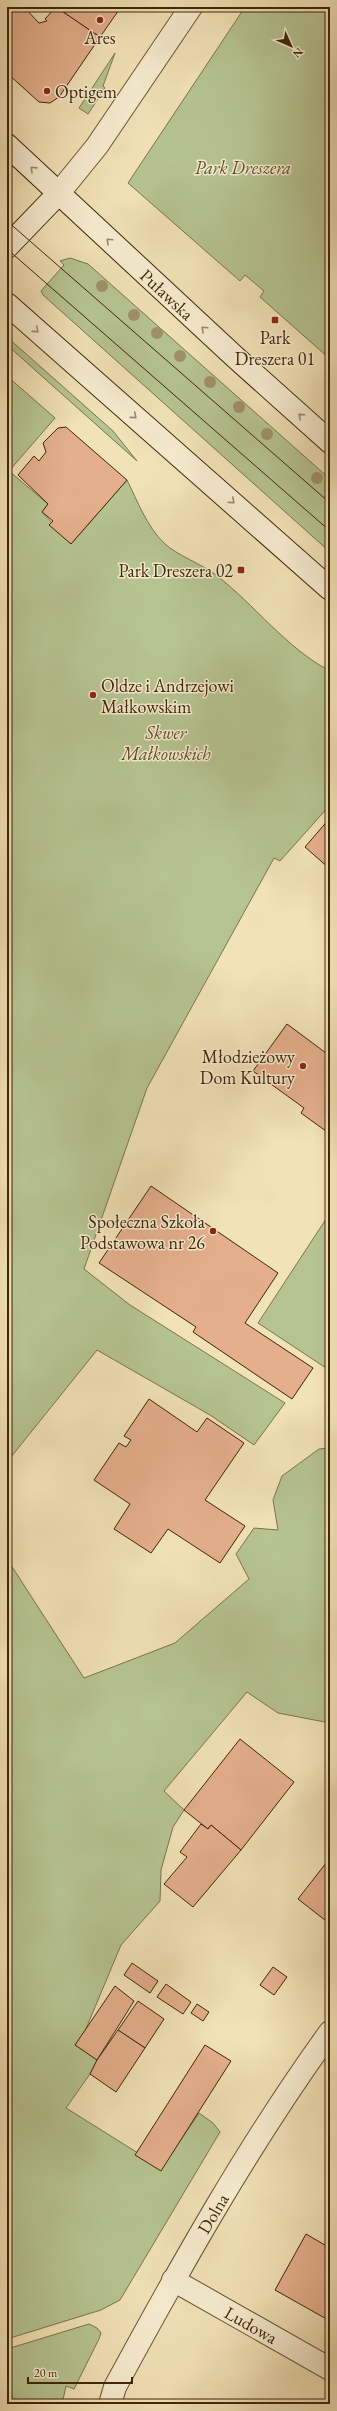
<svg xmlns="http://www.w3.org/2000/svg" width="337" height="2411" font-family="'EB Garamond',serif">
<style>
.green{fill:#b6c492;stroke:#7a744c}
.building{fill:#e5af8d;stroke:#3f2506}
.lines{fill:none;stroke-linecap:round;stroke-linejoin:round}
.minor-casing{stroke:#6c5432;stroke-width:24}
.tertiary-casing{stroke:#6c5432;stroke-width:24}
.secondary-casing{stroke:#3f2506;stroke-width:24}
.minor{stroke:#f7ecd0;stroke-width:22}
.tertiary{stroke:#f7ecd0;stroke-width:22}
.secondary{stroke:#f7ecd0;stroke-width:22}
.tram{stroke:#3f2506;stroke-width:1}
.tree{fill:#a09069}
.oneway{stroke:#9b886b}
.poi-dot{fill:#8f2418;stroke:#f7ecd0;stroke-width:1.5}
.labels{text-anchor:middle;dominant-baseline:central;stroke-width:3;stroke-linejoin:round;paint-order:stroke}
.poi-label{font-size:18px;fill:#3f2506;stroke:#f7ecd0;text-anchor:end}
.park-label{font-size:18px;font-style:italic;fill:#5d4d29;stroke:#f7ecd0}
.street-label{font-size:18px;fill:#3f2506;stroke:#f7ecd0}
</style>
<rect width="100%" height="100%" fill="#f2e2b7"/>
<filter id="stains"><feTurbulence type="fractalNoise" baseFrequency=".005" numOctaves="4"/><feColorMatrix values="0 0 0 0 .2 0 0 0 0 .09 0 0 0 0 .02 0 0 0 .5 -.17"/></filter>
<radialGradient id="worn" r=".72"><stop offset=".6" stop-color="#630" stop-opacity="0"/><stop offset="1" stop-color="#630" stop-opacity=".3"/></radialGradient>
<g class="green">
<polygon points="245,7 330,7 330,359 260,297 264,291 245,275 240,281 128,183"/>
<polygon points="115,53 103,86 105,88 88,114 79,108"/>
<polygon points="70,258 88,264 330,479 330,552 43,295 41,291 64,265 60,261"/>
<polygon points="7,337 113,431 137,461 7,345"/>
<path d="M7,376L55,418L9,471L48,504L42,512L71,544L127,480C137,500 147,527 164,543C178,556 200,563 216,575C255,605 286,648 330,671V805L280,861L274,858L147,1088L84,1269L130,1305L285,1403L254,1445L210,1415L97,1350L7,1462Z"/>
<polygon points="330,1213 330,1369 329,1370 258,1323"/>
<polygon points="330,1448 330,1723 278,1713 247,1692 164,1791 184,1810 173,1827 161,1870 160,1901 121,1945 85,2031 75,2045 97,2060 90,2074 66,2108 162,2168 199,2113 213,2123 220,2132 120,2300 101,2310 7,2339 7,1559 84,1678 175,1643 249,1579 236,1554 254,1528 278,1530 273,1500 282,1476 319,1449"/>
<polygon points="89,2324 97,2328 101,2333 99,2339 74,2389 66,2386 62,2404 19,2404 7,2391 7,2349"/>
</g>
<g class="building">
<polygon points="7,7 17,7 7,18"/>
<polygon points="17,7 24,7 39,23 47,21 45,19 56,7 100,37 59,97 50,103 39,102 7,73 7,18"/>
<polygon points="56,7 121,7 100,37"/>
<polygon points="66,427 127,480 71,544 49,525 53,521 42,512 48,504 18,475 34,456 39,461 46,452 43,443 58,428"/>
<polygon points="330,818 330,869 305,847"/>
<polygon points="287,1024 330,1056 330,1134 301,1113 304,1108 253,1071"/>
<polygon points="151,1186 278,1273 245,1323 313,1368 292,1399 193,1332 196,1327 99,1263"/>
<polygon points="149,1399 197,1432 207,1418 244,1443 205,1500 245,1526 220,1563 168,1529 151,1553 114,1529 130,1504 94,1480 119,1443 126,1447 131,1440 124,1436"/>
<polygon points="240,1739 294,1782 241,1850 211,1825 208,1829 184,1810"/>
<polygon points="201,1824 208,1829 211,1825 241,1850 193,1907 164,1884 187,1857 180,1852"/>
<polygon points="330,1858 330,1924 298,1899"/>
<polygon points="132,1963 158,1981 150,1993 124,1975"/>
<polygon points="273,1967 287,1977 274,1995 260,1985"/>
<polygon points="166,1984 191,2002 183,2014 157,1997"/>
<polygon points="115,1986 134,2001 97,2060 75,2045"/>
<polygon points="138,2001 164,2019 145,2048 118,2030"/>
<polygon points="197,2004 209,2012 203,2021 191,2013"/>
<polygon points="118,2030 145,2048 116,2092 90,2074 97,2060"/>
<polygon points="205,2045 231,2061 161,2171 135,2155"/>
<polygon points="306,2234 330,2248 330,2321 275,2290"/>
</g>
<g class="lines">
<g class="minor-casing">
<g id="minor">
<path id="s1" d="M173,2280L330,2369"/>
</g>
</g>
<g class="tertiary-casing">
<g id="tertiary">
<polyline points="58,194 97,146 191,7"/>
<path id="s2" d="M110,2404L115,2387C181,2265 249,2144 330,2032"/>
</g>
</g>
<g class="secondary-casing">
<g id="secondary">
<path id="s3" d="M7,145L235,357L330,442"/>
<polyline points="7,247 58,194"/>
<polyline points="7,304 330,589"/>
</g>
</g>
<use href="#minor" class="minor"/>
<use href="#tertiary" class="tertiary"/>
<use href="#secondary" class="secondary"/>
<g class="tram">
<polyline points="7,221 330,503"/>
<polyline points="7,249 330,531"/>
</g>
</g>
<g class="tree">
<circle cx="102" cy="286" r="6"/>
<circle cx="134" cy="315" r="6"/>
<circle cx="157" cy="333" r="6"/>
<circle cx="180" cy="356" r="6"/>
<circle cx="210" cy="382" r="6"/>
<circle cx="239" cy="407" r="6"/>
<circle cx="267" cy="434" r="6"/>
<circle cx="317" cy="478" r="6"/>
</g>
<defs><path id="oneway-chevron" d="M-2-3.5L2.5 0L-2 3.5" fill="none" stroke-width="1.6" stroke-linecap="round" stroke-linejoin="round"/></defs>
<g class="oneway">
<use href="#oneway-chevron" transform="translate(33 169) rotate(-136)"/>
<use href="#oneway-chevron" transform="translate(109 241) rotate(-137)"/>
<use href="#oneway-chevron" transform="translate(204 329) rotate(-137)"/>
<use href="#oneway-chevron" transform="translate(36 330) rotate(41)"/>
<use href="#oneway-chevron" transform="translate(134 416) rotate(41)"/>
<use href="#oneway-chevron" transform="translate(301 416) rotate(-138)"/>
<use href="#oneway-chevron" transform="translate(232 501) rotate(41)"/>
</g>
<g class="poi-dot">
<circle cx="100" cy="20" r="4"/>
<circle cx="47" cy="91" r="4"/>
<rect x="271" y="316" width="8" height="8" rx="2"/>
<rect x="237" y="566" width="8" height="8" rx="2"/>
<circle cx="93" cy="695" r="4"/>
<circle cx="303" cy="1066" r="4"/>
<circle cx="213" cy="1231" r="4"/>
</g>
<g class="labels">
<g class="poi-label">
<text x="100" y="37" text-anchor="middle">Ares</text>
<text x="55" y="91" text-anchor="start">Optigem</text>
<text x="275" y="337" text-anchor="middle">Park<tspan x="275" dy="21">Dreszera 01</tspan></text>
<text x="233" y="570">Park Dreszera 02</text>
<text x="101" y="685" text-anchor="start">Oldze i Andrzejowi<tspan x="101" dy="21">Małkowskim</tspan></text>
<text x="295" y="1056">Młodzieżowy<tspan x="295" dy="21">Dom Kultury</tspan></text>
<text x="205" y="1221">Społeczna Szkoła<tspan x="205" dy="21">Podstawowa nr 26</tspan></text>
</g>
<g class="park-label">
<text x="243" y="167">Park Dreszera</text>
<text x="166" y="732">Skwer<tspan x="166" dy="21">Małkowskich</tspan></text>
</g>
<g class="street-label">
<text stroke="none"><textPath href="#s3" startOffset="219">Puławska</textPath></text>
<text stroke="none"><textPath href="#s2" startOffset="217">Dolna</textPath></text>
<text stroke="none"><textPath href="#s1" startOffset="90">Ludowa</textPath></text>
</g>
</g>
<rect width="337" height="2411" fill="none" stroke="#f2e2b7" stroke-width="24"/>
<rect x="8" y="8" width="321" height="2395" fill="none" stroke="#3f2506" stroke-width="2"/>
<rect x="12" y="12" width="313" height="2387" fill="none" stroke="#3f2506"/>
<g transform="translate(291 46) rotate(135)" stroke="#f7ecd0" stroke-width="3" paint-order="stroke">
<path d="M0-3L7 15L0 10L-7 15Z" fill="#3f2506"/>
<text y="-6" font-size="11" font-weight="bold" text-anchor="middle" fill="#3f2506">N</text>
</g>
<path d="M28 2377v6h104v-6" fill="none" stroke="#3f2506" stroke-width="2"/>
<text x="34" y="2377" font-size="12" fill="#3f2506" stroke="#f7ecd0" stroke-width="3" paint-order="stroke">20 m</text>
<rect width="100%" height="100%" filter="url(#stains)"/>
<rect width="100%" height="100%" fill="url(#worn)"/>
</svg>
